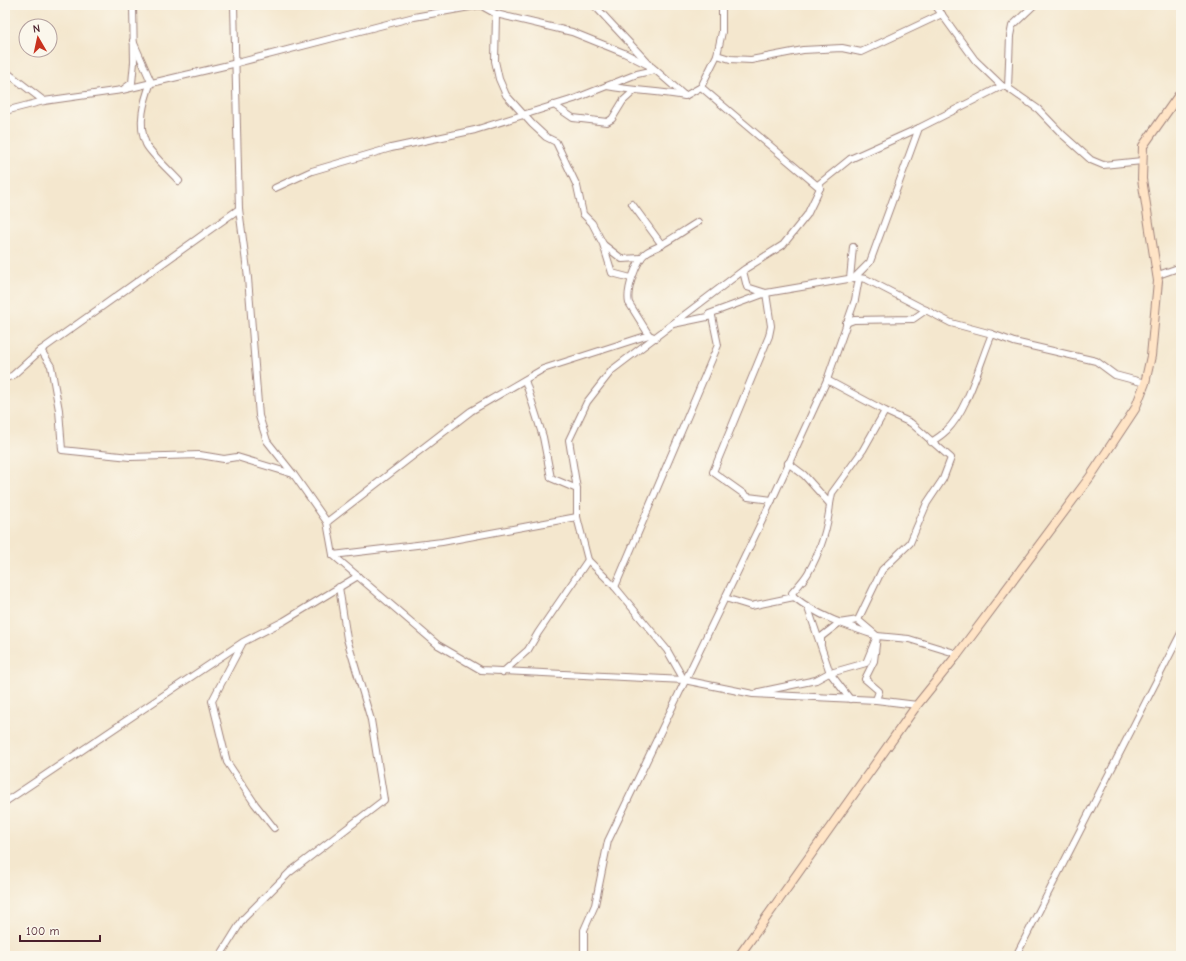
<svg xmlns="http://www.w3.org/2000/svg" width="1186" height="961" font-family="'Comic Neue',sans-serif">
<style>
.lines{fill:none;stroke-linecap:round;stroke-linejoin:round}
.street-casing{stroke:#9f837c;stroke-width:8}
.secondary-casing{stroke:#9f837c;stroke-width:10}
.street{stroke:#fff;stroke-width:6}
.secondary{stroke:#ffe4c6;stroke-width:8}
</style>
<rect width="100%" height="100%" fill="#fbf7ec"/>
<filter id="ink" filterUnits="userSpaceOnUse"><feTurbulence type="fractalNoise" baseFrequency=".025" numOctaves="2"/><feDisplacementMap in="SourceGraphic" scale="8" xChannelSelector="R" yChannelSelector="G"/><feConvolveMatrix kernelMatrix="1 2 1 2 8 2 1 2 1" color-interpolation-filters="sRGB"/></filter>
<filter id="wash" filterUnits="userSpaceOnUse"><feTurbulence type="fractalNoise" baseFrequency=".012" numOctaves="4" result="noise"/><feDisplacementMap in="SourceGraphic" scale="16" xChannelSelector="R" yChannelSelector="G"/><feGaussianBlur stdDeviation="0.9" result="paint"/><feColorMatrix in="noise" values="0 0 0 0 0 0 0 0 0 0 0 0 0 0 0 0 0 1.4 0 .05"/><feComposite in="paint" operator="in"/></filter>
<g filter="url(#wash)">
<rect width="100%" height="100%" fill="#f4e7ce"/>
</g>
<g filter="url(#ink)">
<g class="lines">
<g class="street-casing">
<g id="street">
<polyline points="234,5 239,209 248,278 259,416 267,441 294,475 327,522 333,555 438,645 481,670 684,680 753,694 876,700 917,705"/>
<polyline points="480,5 496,14 572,32 624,53 652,67 685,96 701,87 717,55 722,32 722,5"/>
<polyline points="594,5 649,64"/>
<polyline points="935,5 975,60 1002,86"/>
<polyline points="496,14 495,61 499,79 506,95 532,124 546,137 556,142 577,186 583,214 592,223 603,244 612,273 631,278"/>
<path d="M133,41L151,82C144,101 137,124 146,144C150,153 171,172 179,181"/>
<polyline points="717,55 730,59 751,60 803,50 842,48 861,52 942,14"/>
<polyline points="5,71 44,101"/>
<path d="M607,86C633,91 659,91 685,96"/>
<polyline points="701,87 820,188"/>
<polyline points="125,88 132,83 134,62 133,5"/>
<polyline points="1008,88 1038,109 1063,135 1091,160 1103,165 1142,161"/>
<polyline points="554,105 573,118 607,122 612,119 623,101 634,91"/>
<polyline points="5,111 44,101 122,90 237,63 414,17 481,5"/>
<polyline points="275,188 312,171 391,148 475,130 574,99 637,74 655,70"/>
<polyline points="632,204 662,245"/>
<polyline points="604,245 622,259 641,258"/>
<polyline points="743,271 747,287 766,293 771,326 769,336 713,472 748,497 772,500"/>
<polyline points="1156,273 1161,274 1181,267"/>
<polyline points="859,278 866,279 951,323 992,334 1014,342 1096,361 1115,375 1145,383"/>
<polyline points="850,279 853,247"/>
<polyline points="846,323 854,320 913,319 926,310"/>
<polyline points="673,324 712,316 709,314 766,293 854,278"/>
<path d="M649,335L629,303C626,291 636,260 647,252C651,249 657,248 661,245C674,238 686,229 698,222"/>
<polyline points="41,350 51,366 59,410 62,450 130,457 200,455 224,459 237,457 293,474"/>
<polyline points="5,378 12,376 41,350 239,209"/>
<polyline points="525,380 543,437 551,478 577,489"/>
<polyline points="827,380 885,411 911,423 951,458 943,479 927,503 910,543 882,570 858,620 877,636 874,661 865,679 879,691 876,700"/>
<path d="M931,442C936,439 942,435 946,431C968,410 980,362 992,334"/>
<polyline points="788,463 804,475 830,504 832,493 863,450 885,411"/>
<polyline points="327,522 471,411 543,369 649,335 656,338"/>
<polyline points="333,555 442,542 577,517"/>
<polyline points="615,587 718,345 712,316"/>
<path d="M794,597L792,593C797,587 804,580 808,573C820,553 828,527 830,504"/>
<path d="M725,598L751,606L794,597C818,616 845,625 874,635"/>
<polyline points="808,608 830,673 850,699"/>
<polyline points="821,643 821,637 839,623 858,620"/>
<polyline points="242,644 212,701 227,762 255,804 274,828"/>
<polyline points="503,672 528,650 538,633 588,560"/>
<polyline points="684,680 667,650 615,587 588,560 577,517 577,489 569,440 587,402 612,370 745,269 783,245 807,215 820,188 819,184 850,159 919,128"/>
<polyline points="759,692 816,680 827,674 866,663 877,636 909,639 958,654"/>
<polyline points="5,802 243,642 284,621 358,576"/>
<polyline points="220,956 243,919 290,872 384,800 371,720 347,639 339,587"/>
<polyline points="584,956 584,930 595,905 608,841 772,500 827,380 855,300 859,278 854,278 870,262 919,128 1002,86 1008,88 1010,36 1012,26 1034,5"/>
<polyline points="1016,956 1181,633"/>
</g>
</g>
<g class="secondary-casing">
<polyline id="secondary" points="739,956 917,705 958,654 1090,477 1135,409 1145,383 1151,356 1158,281 1142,179 1143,146 1181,92"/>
</g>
<use href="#street" class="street"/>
<use href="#secondary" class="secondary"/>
</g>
</g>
<rect width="1186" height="961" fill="none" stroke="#fbf7ec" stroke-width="20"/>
<g transform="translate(38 38) rotate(351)"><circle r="19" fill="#fbf7ec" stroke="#b4a19f"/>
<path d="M0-3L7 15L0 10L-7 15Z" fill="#c8321e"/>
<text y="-6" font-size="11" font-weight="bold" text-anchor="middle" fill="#4a1f2b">N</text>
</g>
<path d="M20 935v6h80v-6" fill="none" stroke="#4a1f2b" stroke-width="2"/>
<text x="26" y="935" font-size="12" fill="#4a1f2b" stroke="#fbf7ec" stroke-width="3" paint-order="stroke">100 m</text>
</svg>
